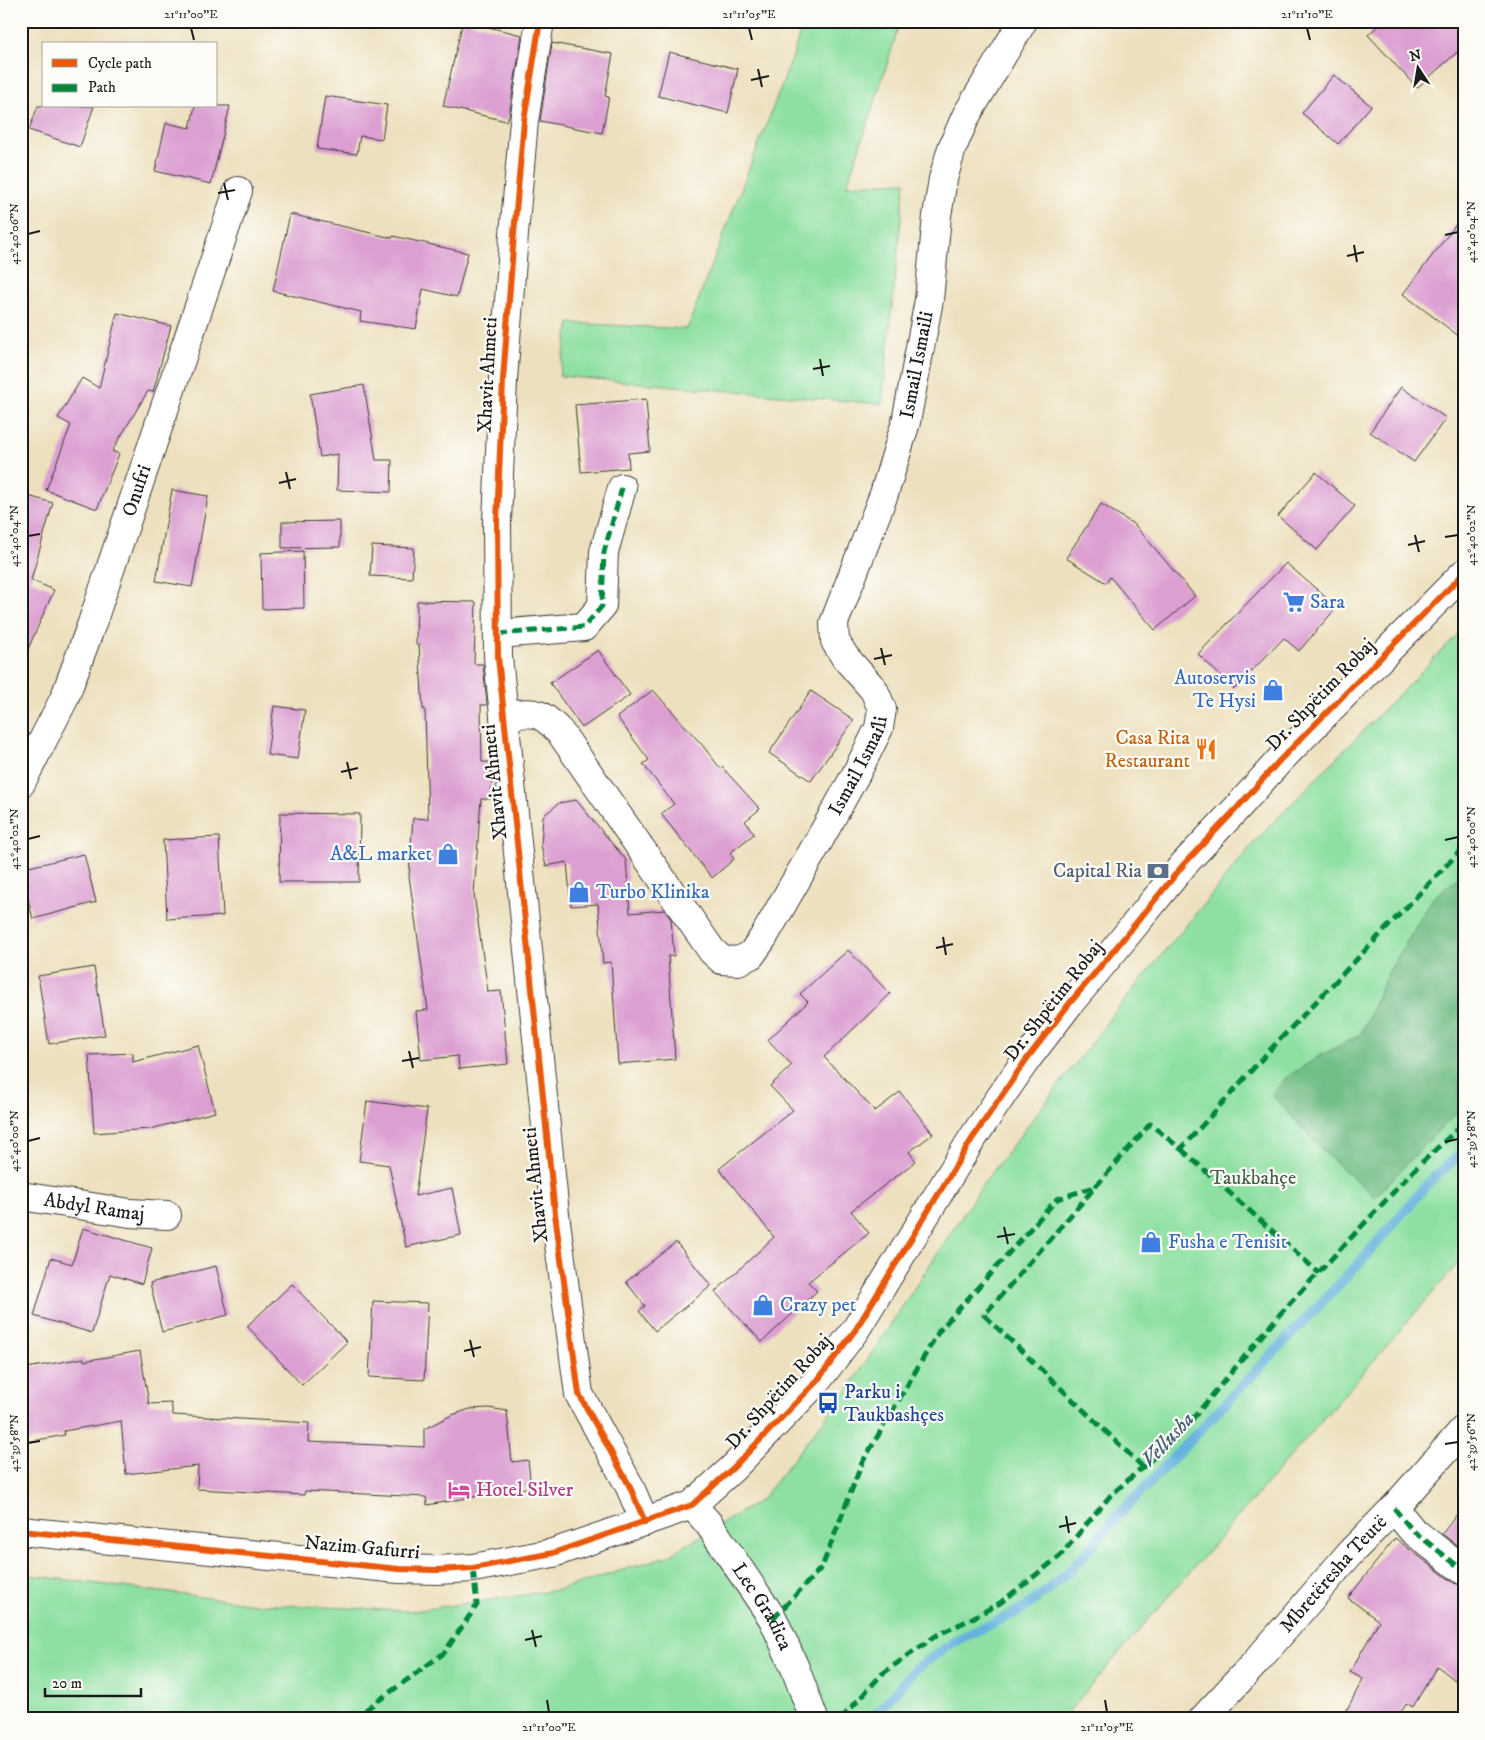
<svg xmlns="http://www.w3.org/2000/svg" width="1485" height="1740" font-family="'IM FELL DW Pica',serif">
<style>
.green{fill:#8de0a2;stroke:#547e5f}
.forest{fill:#72be88;stroke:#476d52}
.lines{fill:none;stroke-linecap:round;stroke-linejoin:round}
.stream{stroke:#65b2de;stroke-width:10}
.building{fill:#dc9fd2}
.minor-casing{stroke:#3b3934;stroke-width:30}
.tertiary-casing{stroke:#3b3934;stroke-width:30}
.minor{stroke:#fff;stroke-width:28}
.tertiary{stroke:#fff;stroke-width:28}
.quiet{stroke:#00873e;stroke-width:5;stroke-dasharray:10 5;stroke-linecap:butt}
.cycleway-casing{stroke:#fdfcf7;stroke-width:9}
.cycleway{stroke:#e8590c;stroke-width:6}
.ticks{fill:none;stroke:#1c1c1c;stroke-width:2}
.labels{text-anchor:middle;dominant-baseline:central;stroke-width:4.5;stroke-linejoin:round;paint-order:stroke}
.street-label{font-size:20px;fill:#1c1c1c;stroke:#fdfcf7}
.shop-label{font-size:20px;fill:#366cbe;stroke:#fdfcf7;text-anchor:start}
.food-label{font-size:20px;fill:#c56008;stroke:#fdfcf7;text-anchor:end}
.service-label{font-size:20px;fill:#4e5e75;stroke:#fdfcf7;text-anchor:end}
.park-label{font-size:20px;fill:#44614b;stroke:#fdfcf7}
.transit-label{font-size:20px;fill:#164399;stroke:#fdfcf7;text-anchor:start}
.hotel-label{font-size:20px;fill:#b23c85;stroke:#fdfcf7;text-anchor:start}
.water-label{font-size:21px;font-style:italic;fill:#3d6073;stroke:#fdfcf7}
.neatline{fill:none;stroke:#1c1c1c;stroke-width:2}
.ticks-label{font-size:12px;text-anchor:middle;fill:#1c1c1c}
</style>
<rect width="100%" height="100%" fill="#fdfcf7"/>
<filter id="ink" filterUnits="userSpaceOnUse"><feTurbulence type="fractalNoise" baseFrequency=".02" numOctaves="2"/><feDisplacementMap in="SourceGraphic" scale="10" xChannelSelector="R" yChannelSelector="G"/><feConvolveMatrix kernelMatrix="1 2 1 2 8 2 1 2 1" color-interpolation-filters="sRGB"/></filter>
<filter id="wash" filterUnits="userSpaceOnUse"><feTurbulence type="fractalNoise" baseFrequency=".0096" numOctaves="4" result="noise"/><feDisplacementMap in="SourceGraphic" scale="20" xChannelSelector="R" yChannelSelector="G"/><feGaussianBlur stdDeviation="1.12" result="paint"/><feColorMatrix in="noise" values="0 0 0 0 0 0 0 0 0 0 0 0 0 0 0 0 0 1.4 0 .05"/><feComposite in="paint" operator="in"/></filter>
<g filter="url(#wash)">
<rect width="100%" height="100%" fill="#ede0be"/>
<g class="green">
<polygon points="803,21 900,21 888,62 847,185 905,182 882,404 559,376 570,323 687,329 793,56"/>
<polygon points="1464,628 1464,1257 1062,1719 21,1719 21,1574 256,1604 413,1611 558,1590 668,1556 761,1500 848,1389 983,1184 1114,1013 1258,838"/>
</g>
<polygon class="forest" points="1464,873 1464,1104 1375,1197 1326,1154 1272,1095 1286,1078 1318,1057 1361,1034 1388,973 1433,898"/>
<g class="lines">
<polyline class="stream" points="872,1719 915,1669 957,1640 1025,1608 1070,1571 1116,1518 1363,1259 1430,1181 1464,1151"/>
</g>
<g id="blocks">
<g class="building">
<polygon points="463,21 522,35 509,116 506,121 443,106"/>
<polygon points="1383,21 1464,21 1464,46 1417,88 1368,35"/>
<polygon points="552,43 613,54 605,96 609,97 602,133 540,121"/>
<polygon points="669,52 738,69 728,113 658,96"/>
<polygon points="1334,75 1371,106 1338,144 1302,113"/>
<polygon points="325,96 387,105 382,139 360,136 357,154 317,149"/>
<polygon points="38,106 94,106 80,147 29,130"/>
<polygon points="195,106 230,106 211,184 155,171 166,123 190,128"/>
<polygon points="290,214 392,238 393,236 468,253 457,297 423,289 416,329 360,321 361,312 273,291"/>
<polygon points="1464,214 1464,340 1403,294"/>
<polygon points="117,313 171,326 153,392 148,391 112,451 119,454 97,509 46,490 71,425 58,418 82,378 99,388"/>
<polygon points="364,385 376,460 392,460 391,492 337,490 338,454 320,457 310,394"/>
<polygon points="1401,387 1446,418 1414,462 1370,432"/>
<polygon points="646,399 650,451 628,453 629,468 581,472 575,405"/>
<polygon points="1316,472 1355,506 1317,550 1278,516"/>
<polygon points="172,490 208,496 192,587 156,581"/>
<polygon points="21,494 53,503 31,580 54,590 21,665"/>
<polygon points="1101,504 1135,525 1195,596 1155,630 1110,577 1106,583 1066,558"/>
<polygon points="340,521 340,547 282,548 282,522"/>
<polygon points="372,546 414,548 412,578 370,576"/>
<polygon points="303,551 304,608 262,609 261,553"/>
<polygon points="1286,563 1337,607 1299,651 1284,638 1234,689 1198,654"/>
<polygon points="417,601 476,602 474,664 483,664 487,705 481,705 482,762 491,762 492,799 481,799 474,894 488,992 501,991 508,1064 459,1069 458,1056 421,1060 416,1011 428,1010 409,876 413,818 428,819 425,709 423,709 419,645 416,645"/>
<polygon points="598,650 630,695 582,728 550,683"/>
<polygon points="653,690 703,746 720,768 721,766 760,809 745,821 754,834 730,853 734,859 712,878 661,814 674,804 643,764 649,760 617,717"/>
<polygon points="811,691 854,720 811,781 769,753"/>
<polygon points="274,706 305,710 298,759 267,755"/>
<polygon points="576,800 626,860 630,913 665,910 671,919 674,956 668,956 675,1059 618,1064 611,962 603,963 598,904 571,906 567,862 546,866 541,845 543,816 559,803"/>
<polygon points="280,813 360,814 359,882 279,882"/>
<polygon points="219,837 223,916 167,919 163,840"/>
<polygon points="84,854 96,902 33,919 21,869"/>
<polygon points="848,950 890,994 824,1057 875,1111 900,1092 933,1134 909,1152 916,1161 851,1211 869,1233 808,1282 817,1291 762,1342 715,1292 774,1237 719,1169 793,1110 770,1086 792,1065 768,1040 808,1002 800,994"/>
<polygon points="94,967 105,1035 49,1044 38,976"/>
<polygon points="198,1045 215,1112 150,1129 94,1133 89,1055 133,1053 133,1062"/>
<polygon points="367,1101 427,1109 415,1196 452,1188 461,1235 406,1247 389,1165 359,1161"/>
<polygon points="83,1228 152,1248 142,1284 110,1274 92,1333 34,1316 51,1258 72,1264"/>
<polygon points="676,1242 711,1286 655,1331 639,1311 645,1306 626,1282"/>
<polygon points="216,1266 228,1315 162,1332 150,1283"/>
<polygon points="292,1284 347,1342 302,1385 247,1326"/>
<polygon points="373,1301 428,1303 424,1380 369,1377"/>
<polygon points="140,1351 149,1404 171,1403 173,1415 309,1423 308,1442 424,1447 424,1429 452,1415 470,1409 489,1408 507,1411 512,1462 528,1460 531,1487 427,1505 426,1497 305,1491 304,1495 197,1489 198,1466 126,1474 121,1421 64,1431 65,1435 21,1443 21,1369 84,1358 84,1361"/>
<polygon points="1464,1505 1464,1551 1442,1534"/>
<polygon points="1395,1538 1454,1583 1464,1586 1464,1687 1437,1666 1413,1707 1406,1703 1397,1719 1342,1719 1363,1679 1350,1672 1379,1621 1348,1598"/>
</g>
</g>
</g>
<g filter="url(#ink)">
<use href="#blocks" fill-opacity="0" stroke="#3b3934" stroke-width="1"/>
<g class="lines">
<g class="minor-casing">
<g id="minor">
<polyline points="498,634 584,627 602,606 604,552 622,488"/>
<path id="s1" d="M504,716C534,712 538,709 560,732L712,951L722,960L738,961L751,955L763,938L817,844L856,774L879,728L882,709L874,690L845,657L835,641L834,623L884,494L906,422L929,300L937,216L943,179L952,148L966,116L1023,21"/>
<path id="s2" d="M21,783L64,699L91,626L238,191"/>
<path id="s3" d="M21,1196L130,1213L167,1215"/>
<path id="s4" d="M692,1505L709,1524L773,1619L795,1668L814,1719"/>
<polyline points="1394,1508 1412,1530 1464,1571"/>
<path id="s5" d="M1203,1719L1256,1662L1351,1552L1394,1508L1464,1429"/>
</g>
</g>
<g class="tertiary-casing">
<g id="tertiary">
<polyline points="540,21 524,121 514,234 503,380 497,522 498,657 555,1214 579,1394 629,1485 645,1522"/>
<polyline points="21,1531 399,1569 437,1570 473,1568 553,1553 692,1505 733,1468 817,1381 856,1329 972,1139 1026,1060 1069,1004 1115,949 1184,864 1237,808 1280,760 1464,573"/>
</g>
</g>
<use href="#minor" class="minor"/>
<use href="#tertiary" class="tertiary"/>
<g class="quiet">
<polyline points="498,634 584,627 602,606 604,552 622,488"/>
<polyline points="1181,1149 1319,1273"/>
<polyline points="1143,1467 984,1315 1150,1124 1181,1149 1268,1052 1464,847"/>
<polyline points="1394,1508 1412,1530 1464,1571"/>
<polyline points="773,1619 822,1567 862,1463 939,1331 1057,1199 1094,1187"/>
<polyline points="353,1719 444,1653 477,1605 473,1568"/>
<polyline points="841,1719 882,1674 937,1635 967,1621 1000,1603 1060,1556 1110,1496 1179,1435 1280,1314 1415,1169 1464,1123"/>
</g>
<g class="cycleway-casing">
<g id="cycleway">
<polyline points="540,21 524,121 514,234 503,380 497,522 498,657 555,1214 579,1394 629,1485 645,1522"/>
<polyline points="21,1531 399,1569 437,1570 473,1568 553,1553 692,1505 733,1468 817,1381 856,1329 972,1139 1026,1060 1069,1004 1115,949 1184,864 1237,808 1280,760 1464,573"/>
</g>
</g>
<use href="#cycleway" class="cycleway"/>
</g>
</g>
<path class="ticks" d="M191,28L194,40M749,28L752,40M1307,28L1310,40M758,69L762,87M751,80L769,76M224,183L228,200M218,193L235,190M28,234L40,231M1445,235L1458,232M1354,245L1357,262M1347,256L1364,252M820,359L823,376M813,369L830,366M286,472L290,489M279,483L296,479M1415,535L1419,552M28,536L40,534M1445,537L1458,535M1408,545L1425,541M881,648L885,665M874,659L892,655M347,762L351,779M341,772L358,768M28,839L40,836M1445,840L1458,837M943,937L946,955M936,948L953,944M409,1051L413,1068M402,1061L419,1058M28,1141L40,1138M1445,1142L1458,1139M1004,1227L1008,1244M997,1237L1015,1234M470,1340L474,1357M464,1351L481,1347M28,1443L40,1441M1445,1444L1458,1442M1066,1516L1069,1533M1059,1527L1076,1523M532,1630L536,1647M525,1640L542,1636M547,1700L549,1712M1105,1700L1107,1712"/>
<defs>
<g id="supermarket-bare" transform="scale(1.725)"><path d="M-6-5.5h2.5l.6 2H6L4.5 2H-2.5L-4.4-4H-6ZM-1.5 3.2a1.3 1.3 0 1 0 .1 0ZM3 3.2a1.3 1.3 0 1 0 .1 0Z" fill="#3f7fe0" stroke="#fdfcf7" stroke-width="2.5" paint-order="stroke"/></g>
<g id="shop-bare" transform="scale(1.725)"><path d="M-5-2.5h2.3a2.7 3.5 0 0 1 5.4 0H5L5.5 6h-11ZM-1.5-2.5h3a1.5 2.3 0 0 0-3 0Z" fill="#3f7fe0" stroke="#fdfcf7" stroke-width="2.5" paint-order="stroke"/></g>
<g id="restaurant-bare" transform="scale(1.725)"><path d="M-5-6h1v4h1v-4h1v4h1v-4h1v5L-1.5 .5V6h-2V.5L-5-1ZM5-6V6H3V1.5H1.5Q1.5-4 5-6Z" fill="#e8710a" stroke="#fdfcf7" stroke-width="2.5" paint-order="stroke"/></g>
<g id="bank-bare" transform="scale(1.725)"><path d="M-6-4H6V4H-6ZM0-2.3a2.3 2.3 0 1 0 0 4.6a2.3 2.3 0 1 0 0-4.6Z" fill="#5c6f8a" stroke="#fdfcf7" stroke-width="2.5" paint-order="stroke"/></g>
<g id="bus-bare" transform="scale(1.725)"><path d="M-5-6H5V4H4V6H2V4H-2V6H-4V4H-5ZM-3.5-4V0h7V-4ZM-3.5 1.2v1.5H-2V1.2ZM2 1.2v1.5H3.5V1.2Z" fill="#1a4fb4" stroke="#fdfcf7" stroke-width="2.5" paint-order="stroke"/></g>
<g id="hotel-bare" transform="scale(1.725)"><path d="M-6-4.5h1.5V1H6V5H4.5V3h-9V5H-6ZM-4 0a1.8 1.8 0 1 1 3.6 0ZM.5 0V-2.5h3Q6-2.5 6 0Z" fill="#d1479c" stroke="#fdfcf7" stroke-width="2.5" paint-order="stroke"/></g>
</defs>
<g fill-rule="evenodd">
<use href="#supermarket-bare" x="1294" y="602"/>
<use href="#shop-bare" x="1273" y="690"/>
<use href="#restaurant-bare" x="1206" y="749"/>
<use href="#shop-bare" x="448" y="854"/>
<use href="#bank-bare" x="1158" y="871"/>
<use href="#shop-bare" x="579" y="892"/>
<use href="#shop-bare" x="1151" y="1242"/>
<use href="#shop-bare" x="763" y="1305"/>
<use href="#bus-bare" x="828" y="1403"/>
<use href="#hotel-bare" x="459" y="1490"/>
</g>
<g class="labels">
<g class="street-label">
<text stroke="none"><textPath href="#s1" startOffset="1026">Ismail Ismaili</textPath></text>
<text transform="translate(488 375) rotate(-87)">Xhavit Ahmeti</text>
<text stroke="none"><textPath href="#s2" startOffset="315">Onufri</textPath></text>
<text transform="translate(1321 695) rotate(-46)">Dr. Shpëtim Robaj</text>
<text stroke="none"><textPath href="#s1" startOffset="591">Ismail Ismaili</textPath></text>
<text transform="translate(495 782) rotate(-96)">Xhavit Ahmeti</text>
<text transform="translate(1054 1001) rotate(-52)">Dr. Shpëtim Robaj</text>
<text transform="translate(536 1185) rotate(-96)">Xhavit Ahmeti</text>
<text stroke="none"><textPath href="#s3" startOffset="74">Abdyl Ramaj</textPath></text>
<text transform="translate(779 1392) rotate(-48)">Dr. Shpëtim Robaj</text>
<text transform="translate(362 1548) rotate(5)">Nazim Gafurri</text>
<text stroke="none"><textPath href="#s5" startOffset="195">Mbretëresha Teutë</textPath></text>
<text stroke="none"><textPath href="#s4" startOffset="124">Lec Gradica</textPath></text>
</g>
<g class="shop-label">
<text x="1310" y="602">Sara</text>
<text x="1256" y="678" text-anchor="end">Autoservis<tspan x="1256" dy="23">Te Hysi</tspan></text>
<text x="432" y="854" text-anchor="end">A&amp;L market</text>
<text x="596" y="892">Turbo Klinika</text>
<text x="1168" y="1242">Fusha e Tenisit</text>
<text x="780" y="1305">Crazy pet</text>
</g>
<g class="food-label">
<text x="1190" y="738">Casa Rita<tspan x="1190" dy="23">Restaurant</tspan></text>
</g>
<g class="service-label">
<text x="1142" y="871">Capital Ria</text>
</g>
<g class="park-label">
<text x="1253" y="1178">Taukbahçe</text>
</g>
<g class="transit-label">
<text x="844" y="1392">Parku i<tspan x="844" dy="23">Taukbashçes</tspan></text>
</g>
<g class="hotel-label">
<text x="476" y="1490">Hotel Silver</text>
</g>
<g class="water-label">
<text transform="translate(1168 1440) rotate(-47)">Vellusha</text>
</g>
</g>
<rect width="1485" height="1740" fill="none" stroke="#fdfcf7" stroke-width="55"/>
<rect x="42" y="42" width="175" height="65" fill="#fdfcf7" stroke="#a3a29f"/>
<rect x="52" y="59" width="25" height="8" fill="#e8590c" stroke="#a3a29f"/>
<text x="88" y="68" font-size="15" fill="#1c1c1c">Cycle path</text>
<rect x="52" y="84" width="25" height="8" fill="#00873e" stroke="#a3a29f"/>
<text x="88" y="92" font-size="15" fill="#1c1c1c">Path</text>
<g transform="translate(1418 68) rotate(348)" stroke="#fdfcf7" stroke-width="4" paint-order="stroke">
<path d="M0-4L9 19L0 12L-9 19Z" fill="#1c1c1c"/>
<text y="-8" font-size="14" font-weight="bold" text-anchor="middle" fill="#1c1c1c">N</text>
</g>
<path d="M45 1688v8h96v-8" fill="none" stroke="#1c1c1c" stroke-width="2.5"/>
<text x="52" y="1688" font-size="15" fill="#1c1c1c" stroke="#fdfcf7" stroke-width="4" paint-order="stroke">20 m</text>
<rect x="28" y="28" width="1430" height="1684" class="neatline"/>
<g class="ticks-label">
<text x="191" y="18">21°11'00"E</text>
<text x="749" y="18">21°11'05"E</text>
<text x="1307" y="18">21°11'10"E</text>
<text transform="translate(1471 232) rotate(-90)" y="4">42°40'04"N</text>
<text transform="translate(14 234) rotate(-90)" y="4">42°40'06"N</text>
<text transform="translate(1471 535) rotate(-90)" y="4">42°40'02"N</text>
<text transform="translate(14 536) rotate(-90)" y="4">42°40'04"N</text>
<text transform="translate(1471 837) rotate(-90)" y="4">42°40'00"N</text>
<text transform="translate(14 839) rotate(-90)" y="4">42°40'02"N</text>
<text transform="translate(1471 1139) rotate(-90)" y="4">42°39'58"N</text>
<text transform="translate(14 1141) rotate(-90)" y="4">42°40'00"N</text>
<text transform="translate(1471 1442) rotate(-90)" y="4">42°39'56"N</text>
<text transform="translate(14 1443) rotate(-90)" y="4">42°39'58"N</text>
<text x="549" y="1731">21°11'00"E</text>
<text x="1107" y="1731">21°11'05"E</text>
</g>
</svg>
